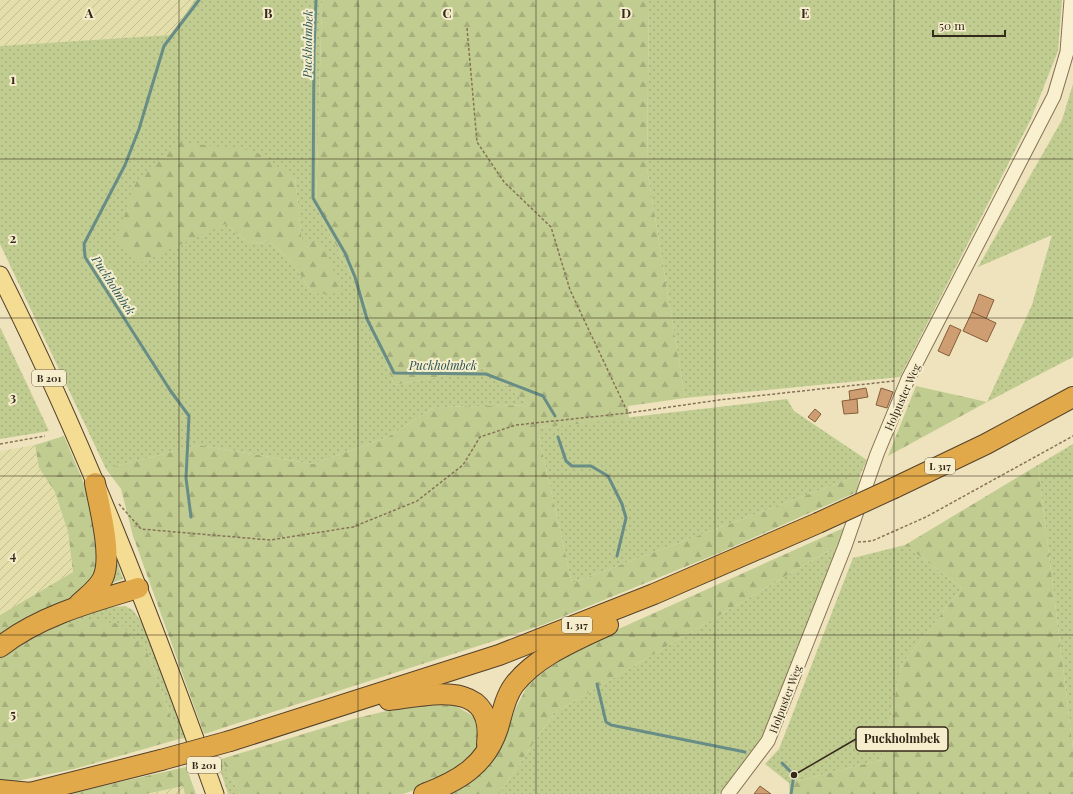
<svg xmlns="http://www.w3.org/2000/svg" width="1073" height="794" font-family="'Playfair Display',serif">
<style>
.farmland{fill:url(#farmland-furrows)}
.green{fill:url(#green-dots);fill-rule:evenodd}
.forest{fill:url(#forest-firs)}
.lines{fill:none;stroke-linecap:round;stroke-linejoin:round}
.stream{stroke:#688d86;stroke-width:3}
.building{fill:#ce9e72;stroke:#865e3b}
.minor-casing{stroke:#867356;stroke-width:15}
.major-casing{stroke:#54412b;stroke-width:19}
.highway-casing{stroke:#54412b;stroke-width:22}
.path{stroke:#867356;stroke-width:1.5;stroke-dasharray:3 2;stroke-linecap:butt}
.minor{stroke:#f9f0d0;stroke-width:13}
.major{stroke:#f4dc92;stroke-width:17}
.highway{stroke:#e1a94a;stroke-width:20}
.highway-bridge-casing{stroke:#54412b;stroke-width:22;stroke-linecap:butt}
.highway-bridge{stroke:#e1a94a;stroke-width:20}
.grid{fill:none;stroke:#35291b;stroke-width:1;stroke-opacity:0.55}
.labels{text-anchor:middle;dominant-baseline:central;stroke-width:4;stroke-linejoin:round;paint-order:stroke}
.shield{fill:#f6edcc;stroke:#6f6450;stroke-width:1}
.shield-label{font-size:10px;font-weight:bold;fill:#35291b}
.street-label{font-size:11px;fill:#35291b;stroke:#f6edcc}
.water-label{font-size:12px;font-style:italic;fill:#2a5555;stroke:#f6edcc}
.grid-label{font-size:13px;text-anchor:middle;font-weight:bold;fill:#35291b;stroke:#f6edcc;stroke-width:4;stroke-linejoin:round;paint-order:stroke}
.leader{fill:none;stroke:#35291b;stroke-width:1.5}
.callout-dot{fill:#35291b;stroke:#f6edcc;stroke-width:1.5}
.callout{fill:#f6edcc;stroke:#35291b;stroke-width:1.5}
.callout-label{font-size:12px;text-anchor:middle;font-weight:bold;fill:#35291b}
</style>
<defs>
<pattern id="farmland-furrows" width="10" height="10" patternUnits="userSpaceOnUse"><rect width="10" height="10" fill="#e4dfaa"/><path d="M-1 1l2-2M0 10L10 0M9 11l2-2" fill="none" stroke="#c4bf92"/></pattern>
<pattern id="green-dots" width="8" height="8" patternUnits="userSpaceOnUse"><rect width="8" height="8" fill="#c1cc91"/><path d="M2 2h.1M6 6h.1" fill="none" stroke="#a6af7c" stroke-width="1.8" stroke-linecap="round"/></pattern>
<pattern id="forest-firs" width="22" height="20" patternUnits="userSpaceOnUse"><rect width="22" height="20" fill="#c1cc91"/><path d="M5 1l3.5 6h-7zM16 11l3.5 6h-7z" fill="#a6af7c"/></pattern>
</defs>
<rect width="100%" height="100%" fill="#eee3bd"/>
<g class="farmland">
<polygon points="0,0 195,0 170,35 0,46"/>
<polygon points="35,445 39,468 55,492 68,532 73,572 0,615 0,451"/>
<polygon points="183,786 185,794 146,794"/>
</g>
<g class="green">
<path d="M195,0H322L316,207L365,301L394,385L485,368L529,405L435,407L388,437L313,464L198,445L106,469L0,244V46L170,35ZM295,178L302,242L313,294L291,261L270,242L249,243L225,224Z"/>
<polygon points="649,0 1062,0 1058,51 1031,119 900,377 685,398 647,168"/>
<polygon points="1073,84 1073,357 987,402 1032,305 1052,235 978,267 1062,120"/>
<polygon points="0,327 49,431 0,439"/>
<polygon points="787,399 794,411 867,460 860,475 572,583 537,428"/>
<polygon points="1073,444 1073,748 1038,465"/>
<polygon points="840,544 762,739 719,794 499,794 554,713"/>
<polygon points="905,545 962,588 902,664 881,760 789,783 765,764 779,749 853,558"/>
<polygon points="115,557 123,579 107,585"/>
<polygon points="125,606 133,610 144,626 185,738 179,739 147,651 32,635 103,608"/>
<polygon points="221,759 240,794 228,794 217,760"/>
</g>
<g class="forest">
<polygon points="322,0 649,0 647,168 685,398 628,406 629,419 537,428 572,583 860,475 857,492 719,553 540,626 204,734 133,536 121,489 106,469 198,445 313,464 388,437 435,407 529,405 485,368 394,385 365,301 316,207"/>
<polygon points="179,142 255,151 295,178 302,241 322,243 343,293 313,294 291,261 270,242 249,243 225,224 140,263 116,240 136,182"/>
<polygon points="916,386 987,402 888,456"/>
<polygon points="64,436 90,498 97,527 96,575 86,594 0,641 0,615 73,572 68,532 55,492 39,468 35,445"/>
<polygon points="1038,465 1073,748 1073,794 790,794 789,783 881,760 902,664 962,588 905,545"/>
<polygon points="848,526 840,544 554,713 499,794 445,794 511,717 530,681 585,644"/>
<polygon points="87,619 120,624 147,651 179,739 74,769 12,782 0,783 0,657 32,635"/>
<polygon points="454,705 480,720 484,738 476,754 447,779 403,794 240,794 221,759 353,719 407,706"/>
<polygon points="186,767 196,794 185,794 183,786 146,794 67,794"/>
</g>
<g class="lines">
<g class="stream">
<polyline points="316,0 314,52 313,198 345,253 355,277 367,319 394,373 486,374 543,396 555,416"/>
<polyline points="558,437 566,461 572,466 591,466 608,476 622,504 626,518 617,556"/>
<polyline points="191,517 186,478 189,416 170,390 85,257 84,244 125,165 139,129 164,46 199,0"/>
<polyline points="597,684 606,722 611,725 745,752"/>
<polyline points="782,763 794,775 791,794"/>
</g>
</g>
<g class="building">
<polygon points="979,294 994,300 986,319 972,312"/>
<polygon points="972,312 996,323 987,342 963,331"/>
<polygon points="950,325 961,330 949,356 938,351"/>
<polygon points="866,388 868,397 850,400 849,391"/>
<polygon points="881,388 893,392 887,408 876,405"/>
<polygon points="857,399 858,413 844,414 842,401"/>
<polygon points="815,409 821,414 815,422 808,417"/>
<polygon points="760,786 771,794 754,794"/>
</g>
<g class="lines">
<g class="minor-casing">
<polyline id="minor" points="728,794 768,741 845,546 877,454 908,379 1054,96 1067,52 1071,0"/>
</g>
<g class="major-casing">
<path id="major" d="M0,275C84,442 152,618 215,794"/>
</g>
<g class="highway-casing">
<g id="highway">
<polyline points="894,488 986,444 1073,397"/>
<path d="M78,605C87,596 98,589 103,578C113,556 99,506 95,483"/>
<path d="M0,647C39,616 91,602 138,588"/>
<path d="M389,700C430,695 495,678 487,744"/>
<polyline points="230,741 499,655 654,594 818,523"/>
<polyline points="0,790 31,793"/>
<polyline points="26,794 161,760"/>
<path d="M424,794C459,781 486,765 498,728C502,714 505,697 514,685C536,656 577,640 608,625"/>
</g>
</g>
<g class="path">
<polyline points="467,28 477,142 504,182 551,227 570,290 628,413 719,400 894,381"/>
<polyline points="0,444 45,436"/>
<polyline points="119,504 141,529 270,540 353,527 417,501 463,465 480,437 516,425 628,413"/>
<polyline points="858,542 872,541 926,517 1073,436"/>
</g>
<use href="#minor" class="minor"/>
<use href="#major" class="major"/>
<use href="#highway" class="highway"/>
<g class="highway-bridge-casing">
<g id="highway-bridge">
<polyline points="818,523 894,488"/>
<polyline points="161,760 230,741"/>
</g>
</g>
<use href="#highway-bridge" class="highway-bridge"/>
</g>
<path class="grid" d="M179,0V794M358,0V794M536,0V794M715,0V794M894,0V794M0,159H1073M0,318H1073M0,476H1073M0,635H1073"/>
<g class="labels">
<g class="shield">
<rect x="32" y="370" width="34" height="16" rx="3"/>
<rect x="925" y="458" width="30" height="16" rx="3"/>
<rect x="562" y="617" width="30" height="16" rx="3"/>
<rect x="187" y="757" width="34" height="16" rx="3"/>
</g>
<g class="shield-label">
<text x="49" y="378">B 201</text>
<text x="940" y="466">L 317</text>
<text x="577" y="625">L 317</text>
<text x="204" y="765">B 201</text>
</g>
<g class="street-label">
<text transform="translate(902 397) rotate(-66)">Holpuster Weg</text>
<text transform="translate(785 699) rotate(-69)">Holpuster Weg</text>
</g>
<g class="water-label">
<text transform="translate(307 44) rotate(-89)">Puckholmbek</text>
<text transform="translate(114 285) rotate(57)">Puckholmbek</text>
<text x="443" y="365">Puckholmbek</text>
</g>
</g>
<g class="grid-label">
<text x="89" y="18">A</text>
<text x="268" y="18">B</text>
<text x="447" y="18">C</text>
<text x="626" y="18">D</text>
<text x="805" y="18">E</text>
<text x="13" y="84">1</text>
<text x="13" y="243">2</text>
<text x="13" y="402">3</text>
<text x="13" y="560">4</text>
<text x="13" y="719">5</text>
</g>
<path class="leader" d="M794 775L856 739"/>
<circle class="callout-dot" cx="794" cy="775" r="4"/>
<rect class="callout" x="856" y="727" width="92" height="24" rx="4"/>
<g class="callout-label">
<text x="902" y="743">Puckholmbek</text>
</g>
<path d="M933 30v6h72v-6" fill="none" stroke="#35291b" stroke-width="2"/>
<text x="939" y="30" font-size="12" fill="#35291b" stroke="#f6edcc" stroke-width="3" paint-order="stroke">50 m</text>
</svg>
